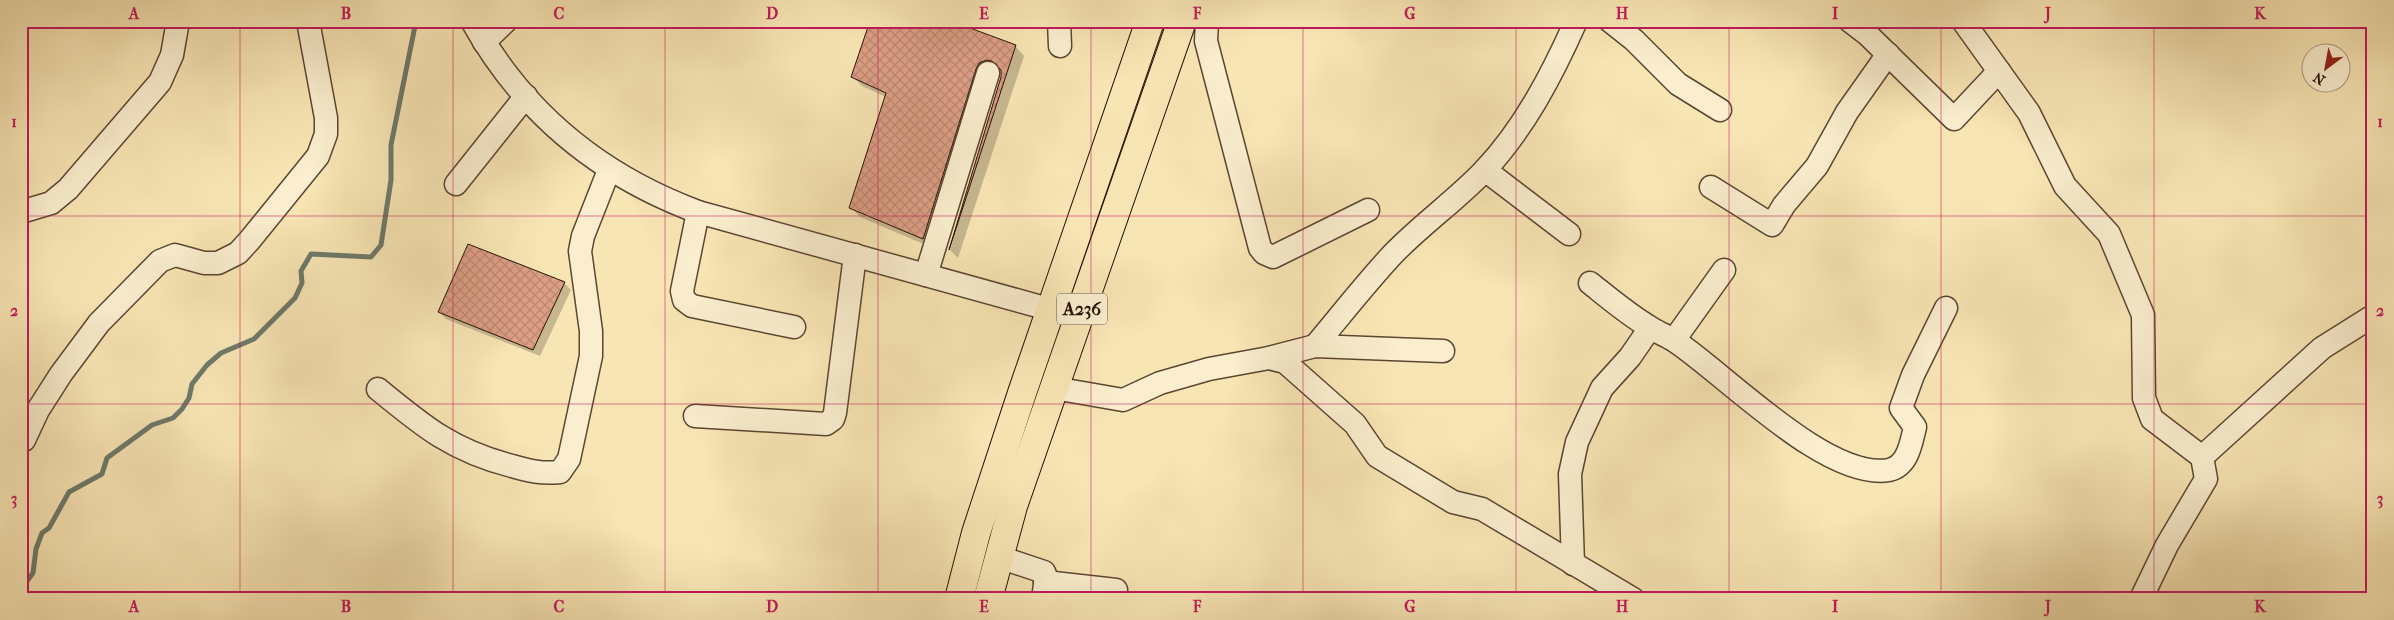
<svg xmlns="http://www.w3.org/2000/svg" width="2394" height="620" font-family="'IM FELL French Canon',serif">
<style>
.shadow{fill:#0003}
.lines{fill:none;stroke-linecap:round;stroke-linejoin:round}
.stream{stroke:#6e796a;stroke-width:5}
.building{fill:url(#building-cross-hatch);stroke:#271106}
.minor-casing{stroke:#5b4632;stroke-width:25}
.highway-casing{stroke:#271106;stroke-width:30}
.minor{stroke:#faeece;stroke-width:22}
.highway{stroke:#f8e5b4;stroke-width:28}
.grid{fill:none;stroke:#c2185b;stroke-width:1;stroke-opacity:0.55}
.labels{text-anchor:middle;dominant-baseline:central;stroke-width:5;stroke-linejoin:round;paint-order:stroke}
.shield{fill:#faeece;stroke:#665342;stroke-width:1}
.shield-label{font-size:18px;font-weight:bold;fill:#271106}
.neatline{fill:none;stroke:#c2185b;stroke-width:2}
.grid-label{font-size:16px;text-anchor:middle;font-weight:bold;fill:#c2185b}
</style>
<defs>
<pattern id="building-cross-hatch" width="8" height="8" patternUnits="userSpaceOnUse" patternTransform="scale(1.25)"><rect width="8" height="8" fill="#dc9e85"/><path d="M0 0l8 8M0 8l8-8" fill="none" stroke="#bd8771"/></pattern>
</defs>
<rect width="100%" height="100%" fill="#f8e5b4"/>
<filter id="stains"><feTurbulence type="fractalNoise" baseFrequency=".004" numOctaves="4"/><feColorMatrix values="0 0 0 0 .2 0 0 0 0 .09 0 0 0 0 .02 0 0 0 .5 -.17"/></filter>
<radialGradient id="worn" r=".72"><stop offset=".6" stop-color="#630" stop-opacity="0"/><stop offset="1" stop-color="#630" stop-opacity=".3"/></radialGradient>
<g class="shadow">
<polygon points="1015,46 1024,56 958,258 950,250 1002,77 1002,70 996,69 933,248 860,217 851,207 886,97 862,86 853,77"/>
<polygon points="564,283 571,290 540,356 446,319 439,312"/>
</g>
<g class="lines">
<polyline class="stream" points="21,589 33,573 36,549 42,533 49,528 69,492 102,474 107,458 152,425 173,418 182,409 189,398 192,384 207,365 221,353 254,339 295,298 302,283 301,271 311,254 371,257 381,245 391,180 391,145 416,21"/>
</g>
<g class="building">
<polygon points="870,21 951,21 1016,45 949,250 1001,77 1001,70 992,61 986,60 979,63 976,69 923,239 849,208 886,93 851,77"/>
<polygon points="468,244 565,282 533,350 438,312"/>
</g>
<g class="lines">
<g class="minor-casing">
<g id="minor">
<path d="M472,21C523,113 601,176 698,212L1052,310"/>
<polyline points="1059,21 1060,46"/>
<polyline points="1207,21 1206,41 1260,248 1264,253 1273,257 1368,210"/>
<polyline points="1610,21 1634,40 1678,84 1720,110"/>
<polyline points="1850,21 1867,34 1954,119 1999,71"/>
<polyline points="1963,21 2029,113 2065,186 2109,234 2143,315 2144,398 2152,419 2202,457 2206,479 2167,545 2141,599"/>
<polyline points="484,42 506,21"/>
<polyline points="1485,170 1569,234"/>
<polyline points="456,184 526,96"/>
<polyline points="1711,187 1772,225 1784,205 1817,166 1847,112 1888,54"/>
<polyline points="21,212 51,203 68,189 160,82 172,55 178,21"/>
<polyline points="698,212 682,291 684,300 692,306 794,327"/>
<polyline points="926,275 988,73"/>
<path d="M1590,283C1610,299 1630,316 1651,328C1659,333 1667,336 1675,341C1725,374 1827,481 1889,470C1908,466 1911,443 1915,427L1901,408L1913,375L1946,308"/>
<polyline points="1674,340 1724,270"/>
<path d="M1315,346C1341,315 1366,283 1393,254C1421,225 1455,201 1483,172C1524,129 1552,75 1576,21"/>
<polyline points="1269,358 1315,346 1443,351"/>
<polyline points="1054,388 1123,400 1160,383 1209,369 1269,358 1285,362 1355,424 1377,456 1453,502 1482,509 1633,599"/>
<path d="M378,389C424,427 453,451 512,466C529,471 542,474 560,472L569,459L591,356V331L580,251L583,236L609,170"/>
<polyline points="695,416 826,424 833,419 835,413 855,255"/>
<polyline points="24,440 38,410 61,374 99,323 160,261 175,255 204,263 218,263 238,253 249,241 318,156 326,134 326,118 308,21"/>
<polyline points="2202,457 2322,348 2373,316"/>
<polyline points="999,557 1044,572 1046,577 1043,599"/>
<polyline points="1573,564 1570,474 1577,442 1602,388 1630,357 1650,328"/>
<polyline points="1045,582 1116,590"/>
</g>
</g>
<g class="highway-casing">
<g id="highway">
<polyline points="959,599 976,533 1022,393 1150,21"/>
<polyline points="988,599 1013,506 1182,21"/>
</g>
</g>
<use href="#minor" class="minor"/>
<use href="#highway" class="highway"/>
</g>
<path class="grid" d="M240,21V599M453,21V599M665,21V599M878,21V599M1091,21V599M1303,21V599M1516,21V599M1729,21V599M1941,21V599M2154,21V599M21,216H2373M21,404H2373"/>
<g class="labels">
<rect class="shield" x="1057" y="293.5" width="50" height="31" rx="4"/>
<g class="shield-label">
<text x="1082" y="309">A236</text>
</g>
</g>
<rect width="2394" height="620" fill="none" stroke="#f8e5b4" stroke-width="55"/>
<g transform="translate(2326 68) rotate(212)"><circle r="24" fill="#faeece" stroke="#a6967e"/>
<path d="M0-4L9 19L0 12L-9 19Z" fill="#8f2418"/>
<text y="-8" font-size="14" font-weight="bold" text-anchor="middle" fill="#271106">N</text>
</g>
<rect x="28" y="28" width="2338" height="564" class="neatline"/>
<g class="grid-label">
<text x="134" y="19">A</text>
<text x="346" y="19">B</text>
<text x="559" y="19">C</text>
<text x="772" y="19">D</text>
<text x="984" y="19">E</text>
<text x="1197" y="19">F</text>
<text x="1410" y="19">G</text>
<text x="1622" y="19">H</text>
<text x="1835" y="19">I</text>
<text x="2048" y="19">J</text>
<text x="2260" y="19">K</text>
<text x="14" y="127">1</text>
<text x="2380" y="127">1</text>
<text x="14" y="316">2</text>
<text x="2380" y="316">2</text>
<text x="14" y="504">3</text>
<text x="2380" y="504">3</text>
<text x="134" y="612">A</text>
<text x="346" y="612">B</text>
<text x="559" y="612">C</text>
<text x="772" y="612">D</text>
<text x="984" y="612">E</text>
<text x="1197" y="612">F</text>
<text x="1410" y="612">G</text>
<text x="1622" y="612">H</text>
<text x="1835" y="612">I</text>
<text x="2048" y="612">J</text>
<text x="2260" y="612">K</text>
</g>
<rect width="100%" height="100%" filter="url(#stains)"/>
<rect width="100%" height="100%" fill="url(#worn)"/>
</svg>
